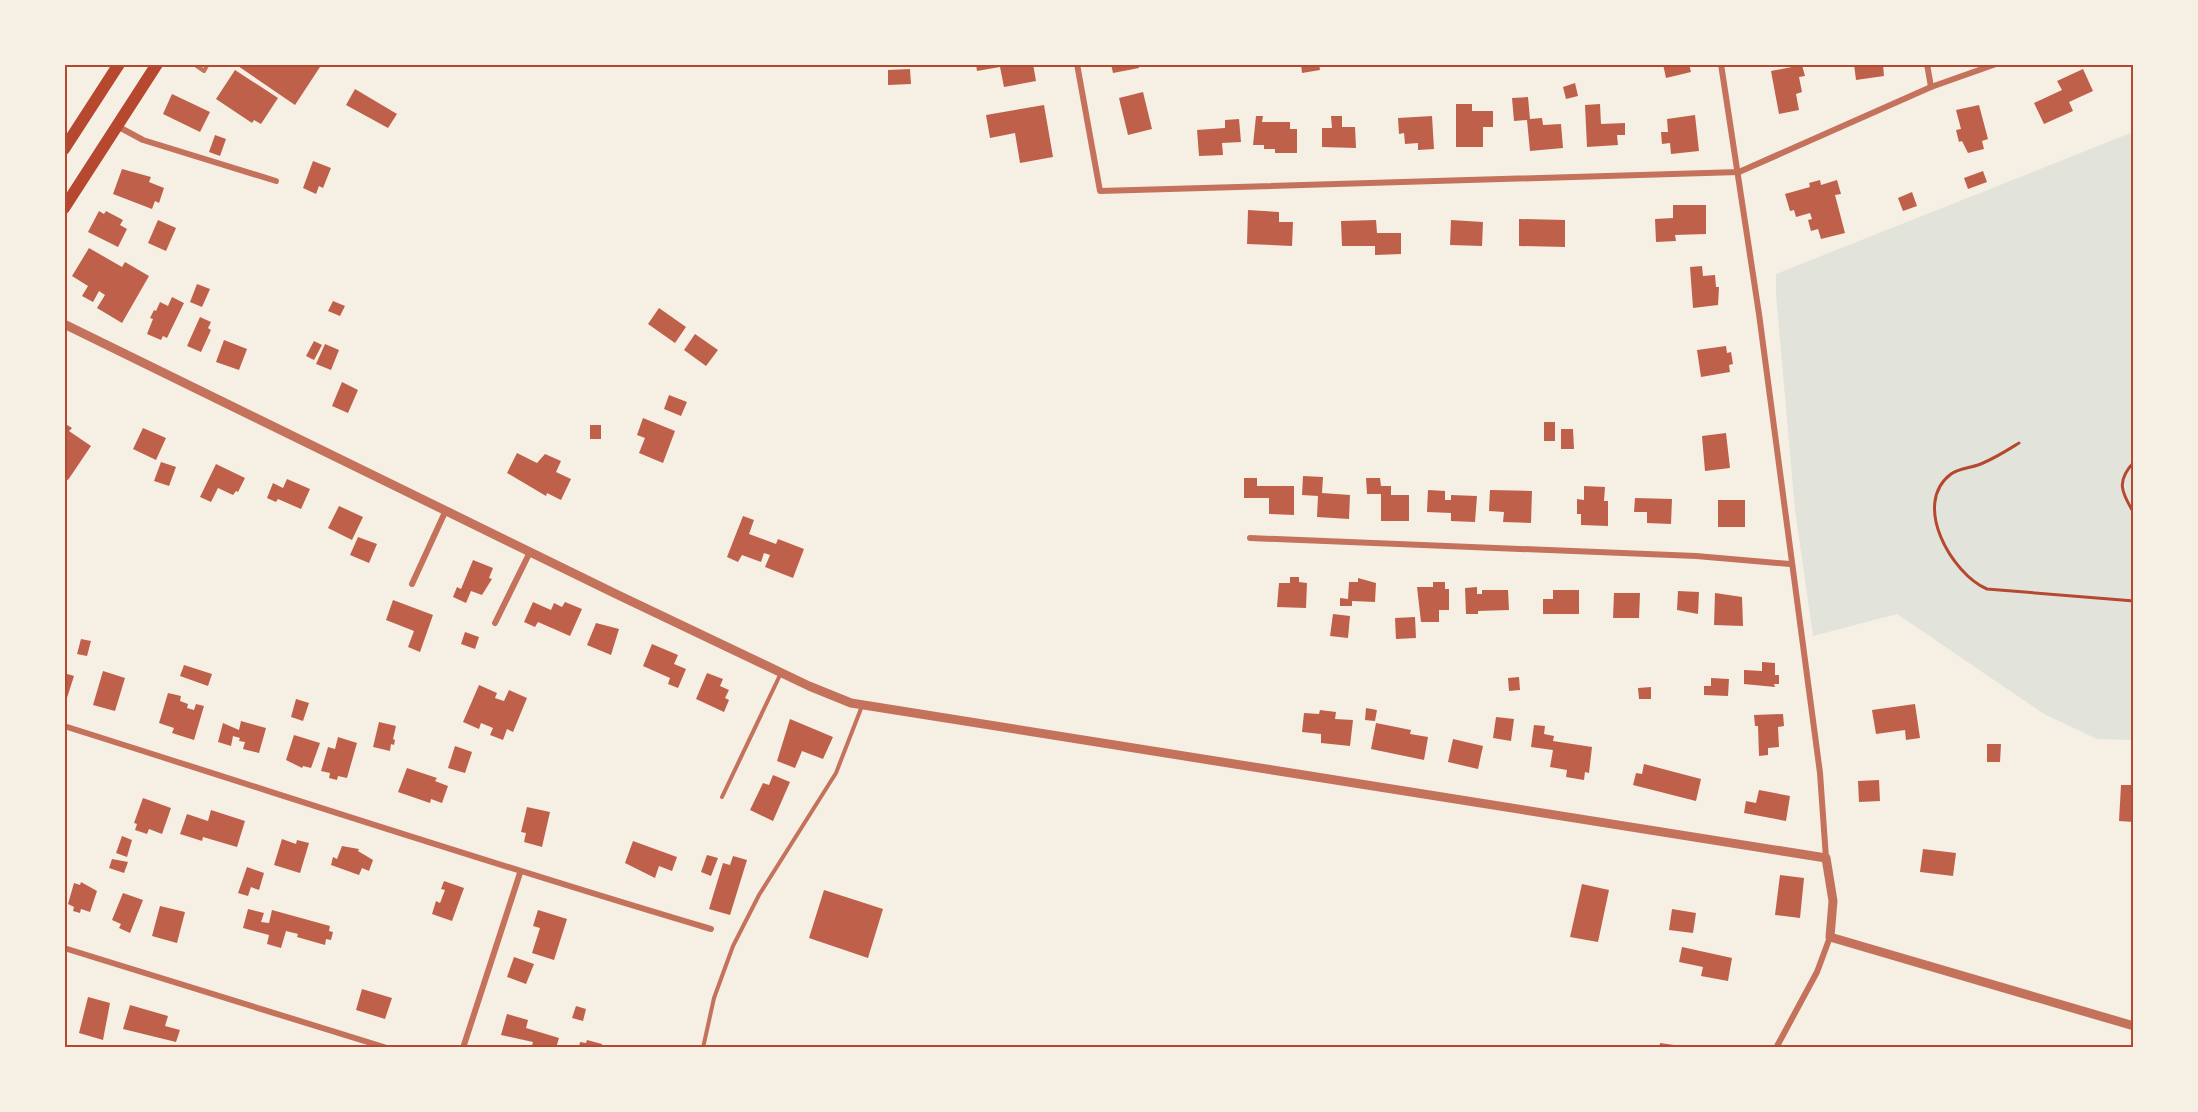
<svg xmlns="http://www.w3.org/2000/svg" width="2198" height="1112" font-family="Helvetica,sans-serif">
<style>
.green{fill:#e2e4dc}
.building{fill:#bf614a}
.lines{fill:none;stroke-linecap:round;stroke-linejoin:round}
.path{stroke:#b5482f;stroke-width:3}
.service{stroke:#c5725c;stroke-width:4}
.minor{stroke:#c5725c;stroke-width:6}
.tertiary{stroke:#c5725c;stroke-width:9}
.primary{stroke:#b5482f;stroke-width:12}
.neatline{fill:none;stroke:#b5482f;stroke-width:2}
</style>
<rect width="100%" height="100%" fill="#f6efe4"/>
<polygon class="green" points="2133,132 2133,740 2097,739 2044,714 1897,614 1813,636 1795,510 1776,295 1776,274"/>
<g class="building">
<polygon points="235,64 315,64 320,67 295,105"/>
<polygon points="976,64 1033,64 1036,81 1004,87 1000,67 977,71"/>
<polygon points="1111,64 1138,64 1139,68 1113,73"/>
<polygon points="1301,64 1319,64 1320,70 1302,73"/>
<polygon points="1663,64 1689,64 1691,72 1666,78"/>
<polygon points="1854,64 1883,64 1884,76 1856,80"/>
<polygon points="1802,65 1805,76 1799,77 1802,92 1796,94 1799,110 1779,114 1771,71"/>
<polygon points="910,69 911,84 888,85 888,70"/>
<polygon points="2083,69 2093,91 2069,102 2073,111 2044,124 2034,103 2062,90 2057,81"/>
<polygon points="235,70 278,98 261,124 254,120 252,123 216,99"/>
<polygon points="1575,83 1578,96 1566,99 1563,87"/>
<polygon points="355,89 397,114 388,128 346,105"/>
<polygon points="1143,92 1152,129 1128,135 1119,98"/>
<polygon points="172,94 210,112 200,132 163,114"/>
<polygon points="1528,97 1530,119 1542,118 1543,125 1561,124 1563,148 1530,151 1527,120 1514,121 1512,98"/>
<polygon points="1456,104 1472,104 1472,111 1493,111 1493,127 1483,127 1483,147 1456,147"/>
<polygon points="1600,104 1601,124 1625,123 1625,135 1617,135 1618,145 1587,147 1585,105"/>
<polygon points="1044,105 1053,157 1020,163 1015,133 990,138 986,115"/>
<polygon points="1979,105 1988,139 1982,141 1984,149 1968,153 1962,141 1959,142 1956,130 1961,129 1956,110"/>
<polygon points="1695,115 1699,151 1671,154 1670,143 1662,144 1661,132 1668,132 1667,119"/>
<polygon points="1256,116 1263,116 1262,122 1290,122 1290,129 1297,129 1297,153 1275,153 1275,149 1264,149 1264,145 1253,145"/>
<polygon points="1331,116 1342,116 1342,127 1355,127 1356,148 1322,147 1322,128 1332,128"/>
<polygon points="1432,116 1434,149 1418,150 1418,143 1405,144 1404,133 1399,134 1398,118"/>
<polygon points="1239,119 1241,142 1222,143 1223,155 1199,156 1197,130 1225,128 1225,120"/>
<polygon points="215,135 226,139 220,156 209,152"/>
<polygon points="313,161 331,168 323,188 319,186 316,194 303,188"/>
<polygon points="122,169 151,177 149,182 164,188 159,203 155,201 152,209 113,194"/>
<polygon points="1983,171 1987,182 1968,189 1964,178"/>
<polygon points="1820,180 1821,185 1837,180 1841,194 1835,195 1845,233 1821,239 1818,229 1811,231 1808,220 1812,219 1810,213 1796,217 1794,210 1790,211 1785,194 1810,187 1809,183"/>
<polygon points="1912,192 1917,206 1903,211 1898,198"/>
<polygon points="1673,205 1706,205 1706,234 1675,235 1676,241 1656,242 1655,219 1673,218"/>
<polygon points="1248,210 1279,212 1279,222 1293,222 1292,246 1247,244"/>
<polygon points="99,211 104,214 106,211 123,220 120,225 127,229 118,247 88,232"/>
<polygon points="1519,219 1565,220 1565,247 1519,246"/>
<polygon points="158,220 176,228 166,251 148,243"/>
<polygon points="1376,220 1377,233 1401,233 1401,254 1375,255 1375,246 1342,246 1341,221"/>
<polygon points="1451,220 1483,222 1482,246 1450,245"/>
<polygon points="89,248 122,267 125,262 149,276 122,323 97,308 105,295 99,291 93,302 82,296 88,286 72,276"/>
<polygon points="1702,266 1703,276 1715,275 1716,287 1719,287 1718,305 1693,308 1690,267"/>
<polygon points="197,284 210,289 202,307 190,302"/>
<polygon points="172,297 184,303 167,338 163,336 161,340 147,334 153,319 150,318 154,310 156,311 160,302 168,306"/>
<polygon points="333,301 345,306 340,316 328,311"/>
<polygon points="659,308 686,327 675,343 648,324"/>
<polygon points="200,317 211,322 208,328 211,330 201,352 187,346"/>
<polygon points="695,334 718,350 706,366 684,350"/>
<polygon points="224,340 247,349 239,370 216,362"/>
<polygon points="314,341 322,345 314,360 306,356"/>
<polygon points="325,344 339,350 331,370 316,364"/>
<polygon points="1726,346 1727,353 1731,352 1733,364 1729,365 1730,372 1701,377 1697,350"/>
<polygon points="342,382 358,390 348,413 332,406"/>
<polygon points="669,395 687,402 681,416 664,409"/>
<polygon points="643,418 675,431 663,463 639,453 645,438 637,435"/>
<rect x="1544" y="422" width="11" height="19"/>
<polygon points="64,423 72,428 69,431 91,446 68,480 64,478"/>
<rect x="590" y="425" width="11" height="14"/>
<polygon points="143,428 166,438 156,460 133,449"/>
<polygon points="1561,429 1573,429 1574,449 1561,449"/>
<polygon points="1726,433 1730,468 1705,471 1702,436"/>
<polygon points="517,453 537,463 545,454 561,461 556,472 571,479 561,500 547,493 546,496 507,473"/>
<polygon points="161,462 176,467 169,486 154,481"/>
<polygon points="216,464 245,478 238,492 236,491 233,495 218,488 211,502 200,497"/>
<polygon points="1303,476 1323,477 1322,493 1350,495 1349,519 1317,517 1318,496 1302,495"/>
<polygon points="1244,478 1257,478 1257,486 1294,486 1294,515 1269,514 1269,498 1244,498"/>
<polygon points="1366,478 1380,478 1381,486 1391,486 1391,495 1409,495 1409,521 1381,521 1381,494 1367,494"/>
<polygon points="287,479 310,489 301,509 278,499 276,502 267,498 273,483 283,488"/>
<polygon points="1584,486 1605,487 1604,501 1608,501 1608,526 1581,525 1581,514 1577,514 1577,499 1584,500"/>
<polygon points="1428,490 1445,491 1445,500 1451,500 1451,495 1477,496 1475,522 1451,521 1451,513 1427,512"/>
<polygon points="1490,490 1532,491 1531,523 1503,522 1504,512 1489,511"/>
<polygon points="1635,498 1672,499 1671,524 1647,523 1647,512 1634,512"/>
<rect x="1718" y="500" width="27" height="27"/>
<polygon points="339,506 363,517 352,540 328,528"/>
<polygon points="743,516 754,520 749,534 776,544 778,539 804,549 793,578 765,567 770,555 764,553 761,562 742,555 738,562 727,557"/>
<polygon points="358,537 377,544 369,563 350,555"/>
<polygon points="473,560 493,568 489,578 492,579 482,595 471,591 466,603 453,597 457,587 461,589"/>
<polygon points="1290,577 1299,577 1299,582 1307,583 1306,608 1277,607 1279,583 1290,583"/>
<polygon points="1358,578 1376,583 1375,602 1352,601 1352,606 1340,606 1340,598 1348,599 1349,582 1358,582"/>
<polygon points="1433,582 1445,582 1445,589 1449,589 1449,610 1439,610 1439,622 1421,622 1417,587 1433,587"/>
<polygon points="1477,587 1477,594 1482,594 1482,590 1508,590 1509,610 1478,611 1478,614 1466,614 1465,588"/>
<polygon points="1553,590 1579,590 1579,614 1543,614 1543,599 1553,599"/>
<polygon points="1678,591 1699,592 1698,614 1677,610"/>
<polygon points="1614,593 1640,593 1639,618 1613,618"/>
<polygon points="1715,593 1742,597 1743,626 1714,625"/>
<polygon points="393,600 433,615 420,652 408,647 414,631 386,620"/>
<polygon points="533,602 551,610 554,603 562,607 565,602 582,609 570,636 538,622 535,627 524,622"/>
<polygon points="1333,614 1350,616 1348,638 1330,636"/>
<polygon points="1415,617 1416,638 1396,639 1395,618"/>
<polygon points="596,623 619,629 611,655 587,645"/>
<polygon points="465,632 479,637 475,649 461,644"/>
<polygon points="81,639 91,641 87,656 77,654"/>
<polygon points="652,644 678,655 674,664 686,669 678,688 668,684 670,678 643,666"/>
<polygon points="1762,662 1775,663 1775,675 1779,675 1779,684 1774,684 1775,687 1744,684 1744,670 1762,671"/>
<polygon points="184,665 212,674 208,686 180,676"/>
<polygon points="103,671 125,678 115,711 93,705"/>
<polygon points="64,673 74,676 66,701 64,700"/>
<polygon points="707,673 723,679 720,686 729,690 725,698 729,700 724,712 696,699"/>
<polygon points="1519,677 1520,690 1509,691 1508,678"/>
<polygon points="1711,678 1729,679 1728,696 1704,695 1704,686 1711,686"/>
<polygon points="479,685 497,693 495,698 504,701 509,690 527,698 513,732 507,729 503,740 490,735 493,728 481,723 479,729 463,722"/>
<polygon points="1651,687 1651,699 1639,699 1638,688"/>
<polygon points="168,693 181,696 180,701 188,704 187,708 194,710 196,704 204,706 194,740 172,733 174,728 159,723"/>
<polygon points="296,699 309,703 303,721 291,717"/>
<polygon points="1915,704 1920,738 1906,740 1905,730 1876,734 1872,710"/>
<polygon points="1366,708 1377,710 1375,721 1365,720"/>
<polygon points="1320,710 1336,712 1335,719 1353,720 1350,746 1321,743 1321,734 1302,732 1304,713 1319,714"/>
<polygon points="1783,714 1784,726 1778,727 1779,747 1768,748 1768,755 1759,756 1758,726 1755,726 1754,715"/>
<polygon points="1496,717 1514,719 1511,741 1493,738"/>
<polygon points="790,719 833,737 823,759 802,751 795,768 777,761"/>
<polygon points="241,721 266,728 259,753 243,749 245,742 239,741 240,738 233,736 231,746 218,742 223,723 239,730"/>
<polygon points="379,722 396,726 393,739 395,740 394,745 391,744 390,751 373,747"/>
<polygon points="1376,723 1411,730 1410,734 1428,737 1424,760 1371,749"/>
<polygon points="1534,725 1545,726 1544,734 1554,736 1553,741 1592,747 1589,773 1585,772 1584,780 1566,777 1567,770 1550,767 1553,750 1531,747"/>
<polygon points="294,735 320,743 311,768 303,766 302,768 286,760"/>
<polygon points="338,737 357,743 347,778 338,776 337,780 329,778 330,773 321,771 328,747 335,749"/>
<polygon points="1453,739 1483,746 1478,769 1448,762"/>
<polygon points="1987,744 2001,744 2000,762 1987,762"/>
<polygon points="455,746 472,752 465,773 448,768"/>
<polygon points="1644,764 1701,779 1696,801 1633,785 1636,773 1642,774"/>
<polygon points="407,768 437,778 435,781 448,786 442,803 431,799 430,803 398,792"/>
<polygon points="773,775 790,782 773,821 750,810 763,783 769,785"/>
<polygon points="1879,780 1880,801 1859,802 1858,781"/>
<polygon points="2121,785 2134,785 2134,822 2119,821"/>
<polygon points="1759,790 1790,796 1786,821 1744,813 1746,801 1756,803"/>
<polygon points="143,798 171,808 162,834 149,829 147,834 135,830 137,824 134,823"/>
<polygon points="527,807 550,812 542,847 524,842 526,833 521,832"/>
<polygon points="211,810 245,821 237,847 203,837 202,841 180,834 187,814 208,821"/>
<polygon points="122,836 132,840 127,857 116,853"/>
<polygon points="282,839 296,844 297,840 309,843 300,873 274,865"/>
<polygon points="633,841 677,857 672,871 659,866 655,878 625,863"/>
<polygon points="342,846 359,849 358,851 373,860 369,871 362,868 359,875 331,865 333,857 337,859"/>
<polygon points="1923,849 1956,853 1953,876 1920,872"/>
<polygon points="707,855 718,858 711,876 701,872"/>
<polygon points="733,856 747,860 730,915 709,909 723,863 730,865"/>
<polygon points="112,859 128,862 124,873 109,868"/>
<polygon points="247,867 264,873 259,890 251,887 248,896 238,893"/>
<polygon points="1780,875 1804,878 1800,918 1775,915"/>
<polygon points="444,881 464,888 452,921 432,914 436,901 440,903 445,890 441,889"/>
<polygon points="81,882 97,891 90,912 81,909 80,913 73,911 74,907 68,904 74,883 80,885"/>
<polygon points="1582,884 1609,890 1598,942 1570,937"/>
<polygon points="824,890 883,909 868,958 809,938"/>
<polygon points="123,893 143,900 130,933 119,928 121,924 112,920"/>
<polygon points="160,906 185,912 177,943 152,936"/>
<polygon points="248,909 264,913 261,922 269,923 272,910 330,926 329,931 333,932 331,940 326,939 325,945 297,937 298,934 286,931 281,948 267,944 269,935 243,928"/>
<polygon points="1672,909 1696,913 1693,933 1669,930"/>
<polygon points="538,910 567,919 554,960 532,953 540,928 533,926"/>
<polygon points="1682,947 1732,958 1728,981 1701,976 1703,967 1679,962"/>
<polygon points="514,957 534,964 526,984 507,977"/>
<polygon points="362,989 392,998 385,1019 356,1010"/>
<polygon points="88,997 110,1003 103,1040 79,1033"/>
<polygon points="130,1005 168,1016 165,1026 180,1030 176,1042 123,1029"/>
<polygon points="576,1006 586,1009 583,1021 572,1018"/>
<polygon points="507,1014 528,1020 526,1028 559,1038 556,1048 531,1048 533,1042 501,1035"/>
<polygon points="587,1040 602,1044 602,1048 579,1048 580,1042 586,1043"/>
<polygon points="1660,1043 1681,1046 1681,1048 1659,1048"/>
</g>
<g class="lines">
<g class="path">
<path d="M2019,443C2006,451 1992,460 1978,465C1969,468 1958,469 1951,474C1911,504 1952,574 1987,589L2134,601"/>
<path d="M2134,462C2116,481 2121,492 2134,513"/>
</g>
<g class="service">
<polyline points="194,64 204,71 208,64"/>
<polyline points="722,797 781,673"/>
<polyline points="703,1048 714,998 733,946 759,895 836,773 862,706"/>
</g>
<g class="minor">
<polyline points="1077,64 1100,191 1739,172 1931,87 1996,64"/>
<polyline points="1721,64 1759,314 1820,773 1826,858"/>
<polyline points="1927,64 1931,87"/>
<polyline points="117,126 143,140 276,181"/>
<polyline points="1250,538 1696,556 1790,564"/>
<polyline points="412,584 446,510"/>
<polyline points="495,623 530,552"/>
<path d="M64,726C280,794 494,865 711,929"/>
<polyline points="64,948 387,1048"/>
<polyline points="463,1048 520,873"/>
<polyline points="1776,1048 1817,972 1830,937"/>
</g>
<polyline class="tertiary" points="64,324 616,594 809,686 851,703 1826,858 1833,901 1830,937 2134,1026"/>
<g class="primary">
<polyline points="64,149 119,64"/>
<polyline points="64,208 157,64"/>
</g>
</g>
<rect width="2198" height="1112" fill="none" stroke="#f6efe4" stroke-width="132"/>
<rect x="66" y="66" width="2066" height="980" class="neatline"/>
</svg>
